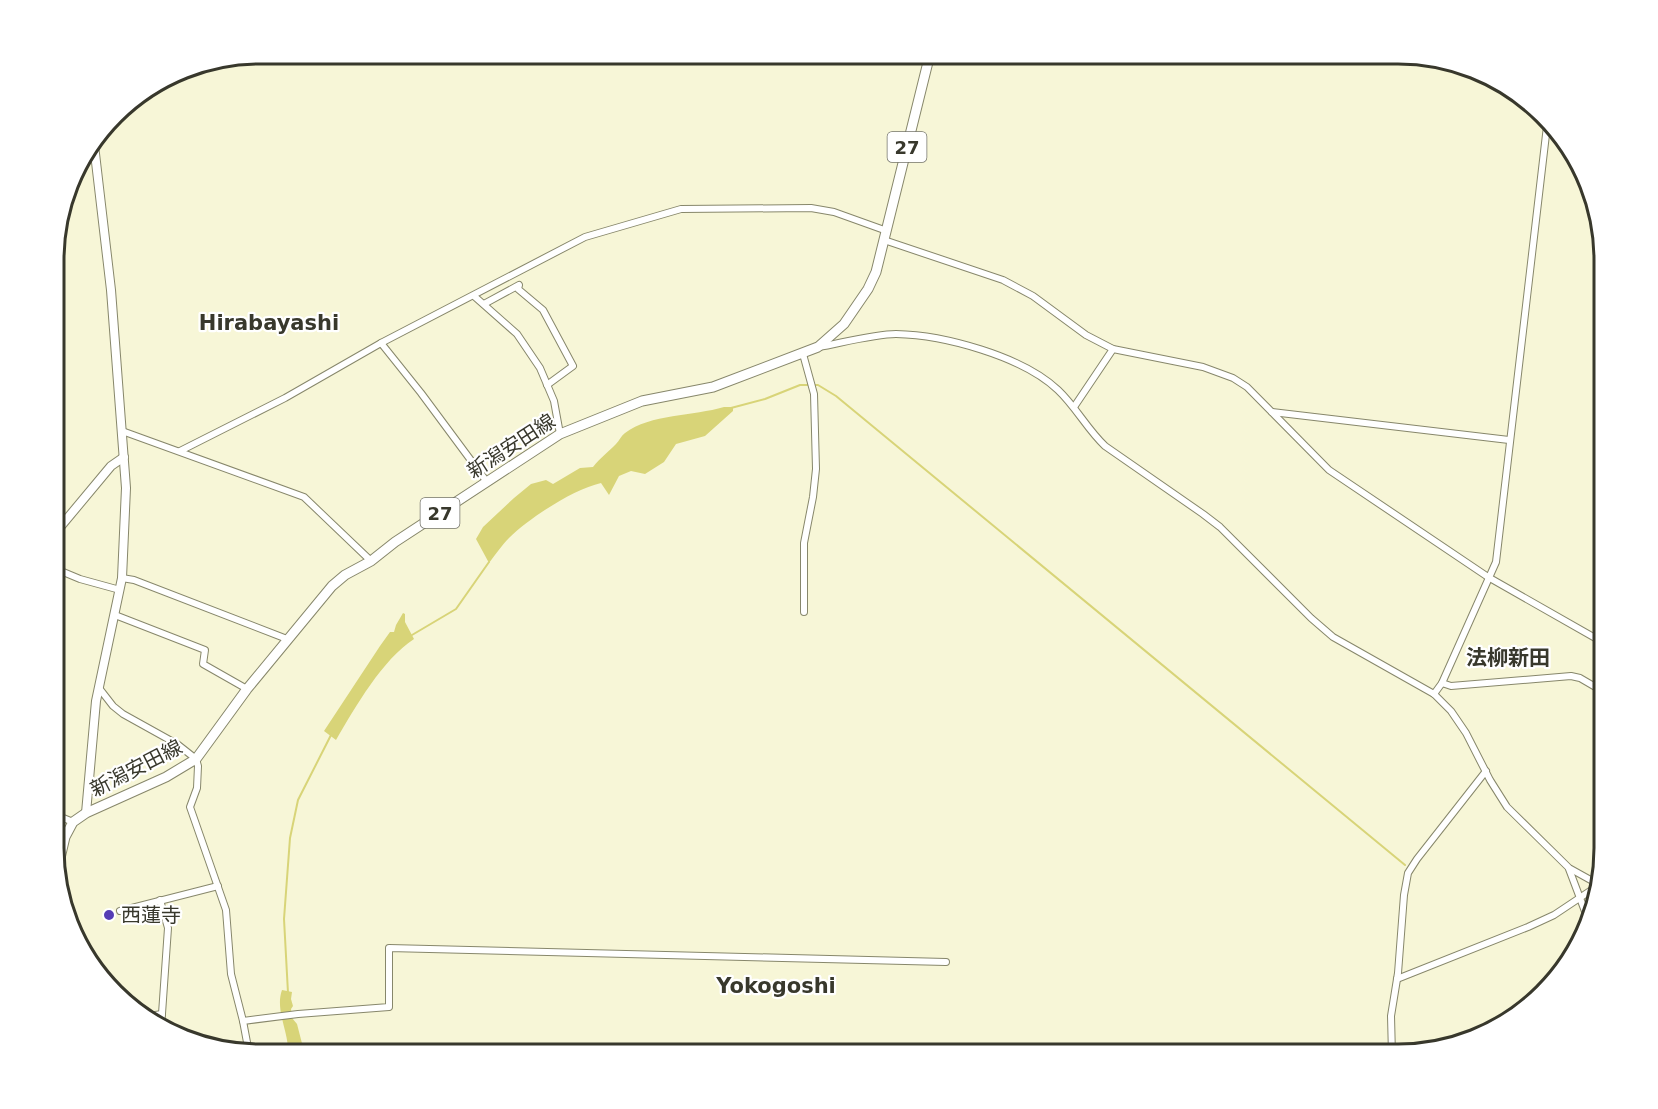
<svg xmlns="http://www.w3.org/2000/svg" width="1658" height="1109" font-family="'DejaVu Sans','Noto Sans JP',sans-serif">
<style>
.water{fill:#d8d478}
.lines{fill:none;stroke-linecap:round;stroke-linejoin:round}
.stream{stroke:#d8d478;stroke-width:2}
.street-casing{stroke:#87876b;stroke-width:8}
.secondary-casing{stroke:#87876b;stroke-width:10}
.primary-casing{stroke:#87876b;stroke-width:11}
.street{stroke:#fff;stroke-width:6}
.secondary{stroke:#fff;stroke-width:8}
.primary{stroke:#fff;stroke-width:9}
.poi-dot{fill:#563db5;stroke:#fff;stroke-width:2}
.labels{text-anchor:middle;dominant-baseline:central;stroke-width:4.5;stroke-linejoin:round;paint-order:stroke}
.shield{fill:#fff;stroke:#74746b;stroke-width:1.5}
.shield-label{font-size:18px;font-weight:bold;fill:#38382c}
.street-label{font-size:20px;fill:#38382c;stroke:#fff}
.poi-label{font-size:20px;fill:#38382c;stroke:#fff;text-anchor:start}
.neighbourhood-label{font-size:21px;font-weight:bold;fill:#38382c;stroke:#fff}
.rim{fill:none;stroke:#38382c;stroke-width:3}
</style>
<rect width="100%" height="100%" fill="#f7f6d7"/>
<g class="water">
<path d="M724,407H733V411L705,436L676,444L664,462L645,474L631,471L619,476L609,495L601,483C574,489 529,518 509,538C502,545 495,555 489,563L476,539L483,527L514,498L531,484L546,480L553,484L580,468L593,467C600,458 608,452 616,444C619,441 621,436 625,433C650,414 694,416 724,407Z"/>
<path d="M403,613L405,614V622L414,639C382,660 356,706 336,740L324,731L380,646L390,632H394L396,625Z"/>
<path d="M282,990L292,992L291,999L293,1006L291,1009L292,1018L297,1024L305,1055H291L288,1050C288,1031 275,1009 282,990Z"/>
</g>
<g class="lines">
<g class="stream">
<polyline points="731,408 765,399 800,385 818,385 836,396 1405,865"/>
<polyline points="412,635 456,609 489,562"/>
<polyline points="288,993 284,919 290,838 298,800 331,735"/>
</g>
<g class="street-casing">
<g id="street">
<polyline points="884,240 1003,280 1033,296 1086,335 1113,349 1203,367 1233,378 1247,387 1329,470 1488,577 1604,643"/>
<polyline points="474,296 517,334 540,368 554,401 560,434"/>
<polyline points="484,304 519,285 518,289 543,310 573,366 547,385"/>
<polyline points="381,343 421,393 487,482"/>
<path d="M819,347C841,343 875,334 896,334C944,335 1022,356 1058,390C1076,407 1087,429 1105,446L1203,514L1220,527L1311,618L1333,637L1434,694L1451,711L1466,733L1490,780L1507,807L1569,868L1596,883"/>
<polyline points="803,354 814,394 816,469 813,497 804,543 804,612"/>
<polyline points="1074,407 1113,349"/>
<polyline points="1272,412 1509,440"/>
<polyline points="122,431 304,497 371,561"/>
<polyline points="180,451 285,398 381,343 585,237 681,209 811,208 834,212 887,231"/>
<polyline points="56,569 80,579 120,590"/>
<polyline points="122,578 134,580 287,639"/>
<polyline points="115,615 205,650 203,664 247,689"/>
<polyline points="1442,683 1451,686 1571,676 1580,678 1604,692"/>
<polyline points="99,688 113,706 123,714 177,744 196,759 198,766 197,788 190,807 226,910 231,974 243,1021 249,1053"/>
<polyline points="1434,694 1442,683 1496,562 1547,126"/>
<polyline points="56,815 73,822"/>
<polyline points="1569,869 1586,914"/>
<polyline points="160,900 168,928 161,1028"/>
<polyline points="120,911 218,886"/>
<polyline points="1397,979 1528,927 1554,915 1593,889 1594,881"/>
<polyline points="142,1017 162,1014"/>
<polyline points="243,1021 298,1014 389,1007 389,948 946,962"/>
<polyline points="227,1050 247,1046"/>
<polyline points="1392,1055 1391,1016 1398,973 1404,895 1408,873 1417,859 1486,771"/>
</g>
</g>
<g class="secondary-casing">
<g id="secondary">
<polyline points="56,532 111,466 124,457"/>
<polyline points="86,813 96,701 122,578 126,488 111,290 94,145"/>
</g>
</g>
<g class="primary-casing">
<polyline id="primary" points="56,875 65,837 73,822 86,813 166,777 196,759 247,689 332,586 345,575 371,561 395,542 560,434 642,401 713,387 818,347 844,324 868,289 876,272 930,54"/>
</g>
<use href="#street" class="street"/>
<use href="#secondary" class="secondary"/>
<use href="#primary" class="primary"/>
</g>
<circle class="poi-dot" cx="109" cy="915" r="6"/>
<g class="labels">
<g class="shield">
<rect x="887.5" y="132" width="39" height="30" rx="4.5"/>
<rect x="420.5" y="498" width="39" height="30" rx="4.5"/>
</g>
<g class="shield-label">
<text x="907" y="147">27</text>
<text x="440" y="513">27</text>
</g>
<g class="street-label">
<text transform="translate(511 446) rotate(-33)">新潟安田線</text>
<text transform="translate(136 768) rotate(-27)">新潟安田線</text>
</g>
<g class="poi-label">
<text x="121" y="915">西蓮寺</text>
</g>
<g class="neighbourhood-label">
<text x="269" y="323">Hirabayashi</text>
<text x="1508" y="658">法柳新田</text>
<text x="776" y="986">Yokogoshi</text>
</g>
</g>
<path d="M0 0H1658V1109H0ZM260 64H1398A196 196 0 0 1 1594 260V848A196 196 0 0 1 1398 1044H260A196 196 0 0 1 64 848V260A196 196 0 0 1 260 64Z" fill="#fff" fill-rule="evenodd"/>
<path class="rim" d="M260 64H1398A196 196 0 0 1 1594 260V848A196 196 0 0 1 1398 1044H260A196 196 0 0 1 64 848V260A196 196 0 0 1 260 64Z"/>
</svg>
